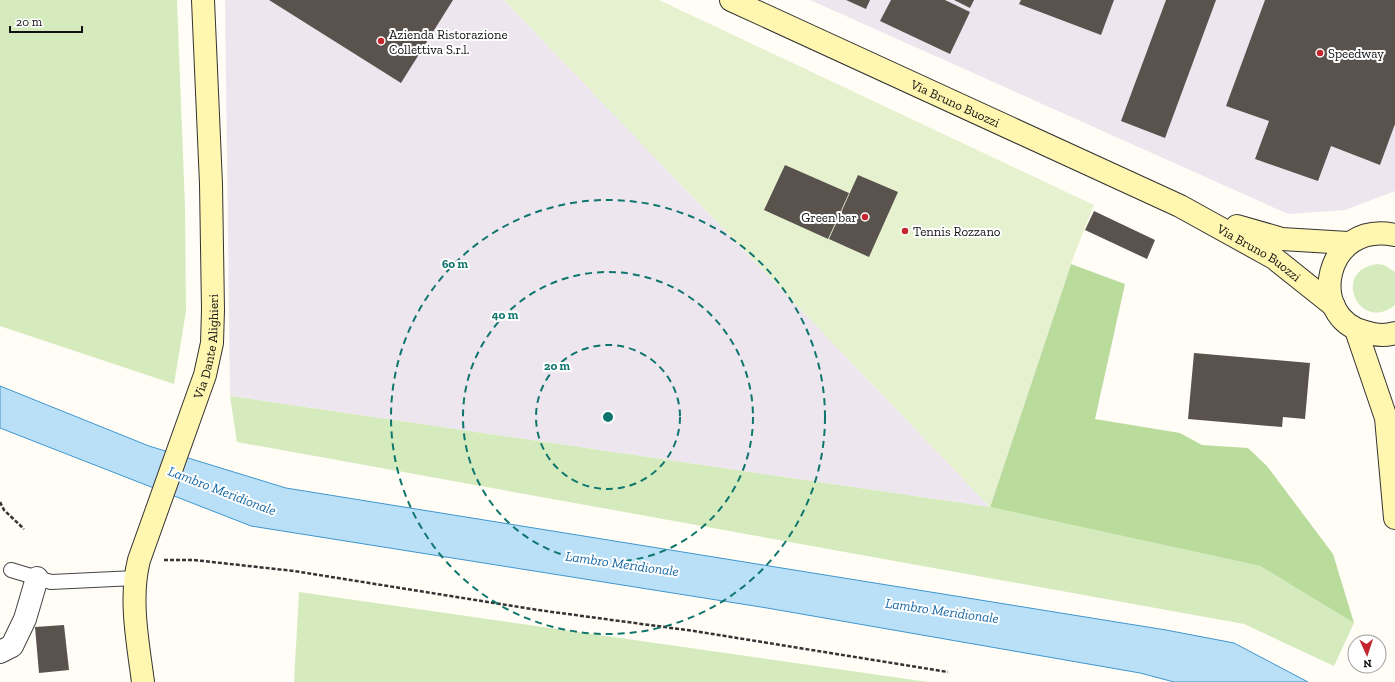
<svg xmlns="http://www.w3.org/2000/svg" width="1395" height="682" font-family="'Zilla Slab',serif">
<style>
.industrial{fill:#eee6ef}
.green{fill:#d5ebbd}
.forest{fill:#b9dc9c}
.pitch{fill:#e6f2cf}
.water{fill:#b9e0f7;stroke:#3f96cf}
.building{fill:#5a524d}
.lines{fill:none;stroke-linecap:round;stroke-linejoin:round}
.lane-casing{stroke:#444;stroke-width:16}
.street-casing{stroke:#444;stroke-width:24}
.secondary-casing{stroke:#333;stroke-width:24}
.path{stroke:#333;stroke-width:2.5;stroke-dasharray:4 2;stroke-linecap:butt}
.lane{stroke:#fff;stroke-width:14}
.street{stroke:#fff;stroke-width:22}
.secondary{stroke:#fff6b0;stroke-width:22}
.ring{fill:none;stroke:#0f766e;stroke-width:2;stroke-dasharray:7 5}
.poi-dot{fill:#c4262e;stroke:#fff;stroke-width:1.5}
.labels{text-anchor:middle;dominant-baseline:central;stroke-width:4;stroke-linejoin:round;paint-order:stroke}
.poi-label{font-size:13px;fill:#111;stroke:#fff;text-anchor:start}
.street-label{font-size:13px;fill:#111;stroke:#fff}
.water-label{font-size:14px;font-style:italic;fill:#1768a6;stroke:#fff}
.centre{fill:#0f766e;stroke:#fff;stroke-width:2}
.ring-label{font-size:12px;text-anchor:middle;font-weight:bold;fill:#0f766e;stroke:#fff;stroke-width:4;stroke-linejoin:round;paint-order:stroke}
</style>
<rect width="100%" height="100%" fill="#fffdf5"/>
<g class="industrial">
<polygon points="225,0 504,0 990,507 230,396"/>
<polygon points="810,0 1395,0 1395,191 1345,210 1288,214"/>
</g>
<g class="green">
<polygon points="0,0 177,0 185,207 186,311 174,384 0,326"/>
<path d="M1377,264L1384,265L1395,272V305C1360,334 1330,271 1377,264Z"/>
<polygon points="230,396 990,507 1260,566 1354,623 1334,666 1244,624 237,442"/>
<polygon points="299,592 928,682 294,682"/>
</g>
<polygon class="forest" points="1071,264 1125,284 1095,419 1180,433 1202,445 1248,448 1267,466 1333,554 1354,623 1260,566 990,507"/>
<polygon class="pitch" points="504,0 659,0 1094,205 1073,258 990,507"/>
<polygon class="water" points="0,386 149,446 286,488 1166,630 1234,643 1308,682 1174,682 1140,673 767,608 251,526 0,428"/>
<g class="building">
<polygon points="269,0 453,0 401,83"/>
<polygon points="846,0 870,0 866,9"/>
<polygon points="891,0 945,0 970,12 950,54 880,21"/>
<polygon points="954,0 974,0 970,8"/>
<polygon points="1021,0 1114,0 1101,35 1019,4"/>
<polygon points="1166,0 1216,0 1165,138 1121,121"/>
<polygon points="1265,0 1395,0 1395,124 1380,165 1331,146 1318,181 1255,159 1269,121 1226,106"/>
<polygon points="785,165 849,193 828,239 764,210"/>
<polygon points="858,175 898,192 869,257 829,239"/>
<polygon points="1094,211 1155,240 1147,259 1085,230"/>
<polygon points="1194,353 1310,363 1305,419 1283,417 1282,427 1188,419"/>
<polygon points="64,625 69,670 39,673 35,627"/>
</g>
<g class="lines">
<g class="lane-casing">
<polyline id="lane" points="11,570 51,582 135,578"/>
</g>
<g class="street-casing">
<polyline id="street" points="0,652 12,646 25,619 37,578"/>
</g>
<g class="secondary-casing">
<g id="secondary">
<path id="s1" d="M731,0L1180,206L1274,258L1334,306"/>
<polyline points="1237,226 1282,239 1348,243"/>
<path d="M1395,235C1324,220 1306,317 1365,332C1374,335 1385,336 1395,333"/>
<polyline points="1356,330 1386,418 1395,518"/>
<path id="s2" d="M143,682C138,643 129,599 139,560L205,375L212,343L213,310L211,184L203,0"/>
</g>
</g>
<g class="path">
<polyline points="0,502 4,510 24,529"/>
<polyline points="164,560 194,560 294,571 538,610 694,631 948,672"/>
</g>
<use href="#lane" class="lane"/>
<use href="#street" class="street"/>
<use href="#secondary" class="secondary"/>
</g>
<g class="ring">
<circle cx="608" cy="417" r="72"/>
<circle cx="608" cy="417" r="145"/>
<circle cx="608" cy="417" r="217"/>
</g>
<g class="poi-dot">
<circle cx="381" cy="41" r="4"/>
<circle cx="1320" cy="53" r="4"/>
<circle cx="865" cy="217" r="4"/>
<circle cx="905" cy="231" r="4"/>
</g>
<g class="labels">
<g class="poi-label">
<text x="389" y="34">Azienda Ristorazione<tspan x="389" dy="15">Collettiva S.r.l.</tspan></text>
<text x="1328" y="53">Speedway</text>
<text x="857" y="217" text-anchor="end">Green bar</text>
<text x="913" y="231">Tennis Rozzano</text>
</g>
<g class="street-label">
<text stroke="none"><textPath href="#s1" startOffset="247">Via Bruno Buozzi</textPath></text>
<text stroke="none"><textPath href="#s1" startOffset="586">Via Bruno Buozzi</textPath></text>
<text stroke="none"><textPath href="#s2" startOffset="348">Via Dante Alighieri</textPath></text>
</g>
<g class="water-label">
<text transform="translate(222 491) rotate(21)">Lambro Meridionale</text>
<text transform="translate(622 564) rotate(8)">Lambro Meridionale</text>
<text transform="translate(942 611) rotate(8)">Lambro Meridionale</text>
</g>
</g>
<circle cx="608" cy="417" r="6" class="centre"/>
<g class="ring-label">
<text x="455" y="268">60 m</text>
<text x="505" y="319">40 m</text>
<text x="557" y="370">20 m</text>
</g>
<g transform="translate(1367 654) rotate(177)"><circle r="19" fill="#ffffff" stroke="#a0a0a0"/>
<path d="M0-3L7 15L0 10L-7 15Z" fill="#c4262e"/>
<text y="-6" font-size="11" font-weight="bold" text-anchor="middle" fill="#111111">N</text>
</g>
<path d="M10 26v6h72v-6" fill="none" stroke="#111111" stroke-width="2"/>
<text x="16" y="26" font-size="12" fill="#111111" stroke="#ffffff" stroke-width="3" paint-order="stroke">20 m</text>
</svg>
